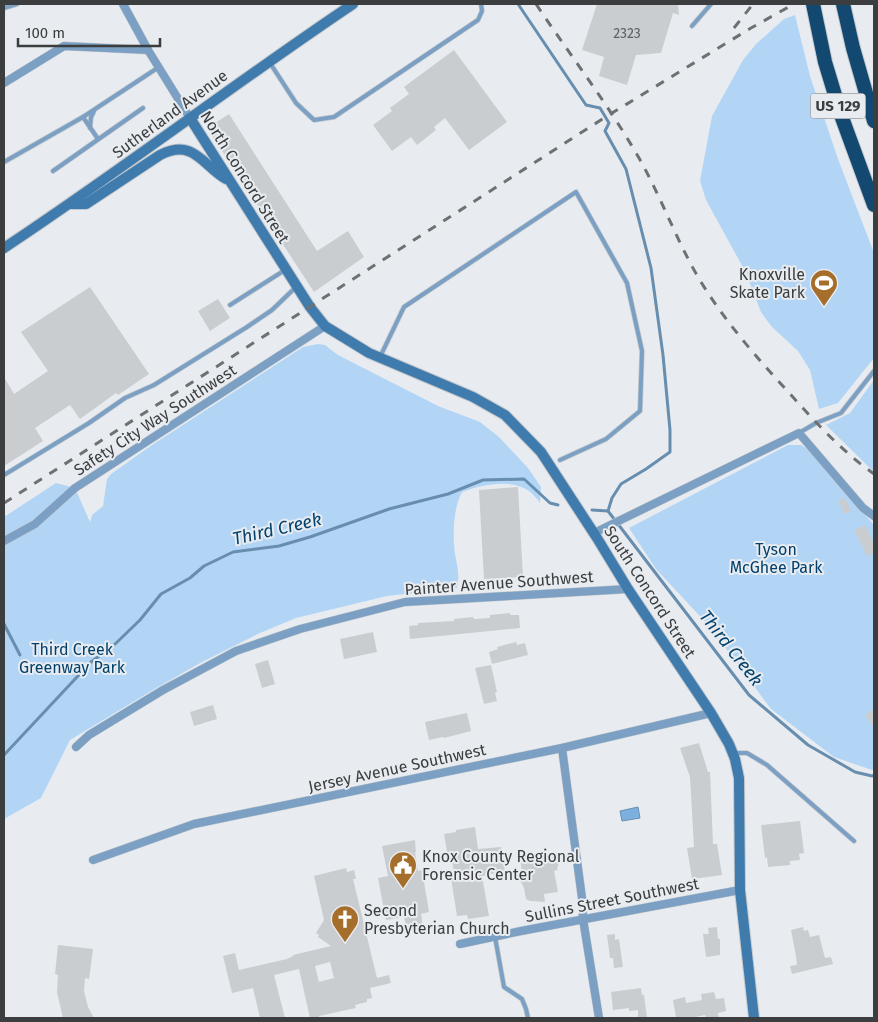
<svg xmlns="http://www.w3.org/2000/svg" width="878" height="1022" font-family="'Fira Sans',sans-serif">
<style>
.green{fill:#b2d5f6}
.water{fill:#7cb0df;stroke:#688eaf}
.lines{fill:none;stroke-linecap:round;stroke-linejoin:round}
.stream{stroke:#688eaf;stroke-width:3}
.building{fill:#c9cdd0;fill-rule:evenodd}
.lane-casing{stroke:#c5c9cc;stroke-width:5.5}
.street-casing{stroke:#c5c9cc;stroke-width:9}
.secondary-casing{stroke:#c5c9cc;stroke-width:12}
.highway-casing{stroke:#c5c9cc;stroke-width:16}
.lane{stroke:#7ba0c4;stroke-width:4}
.street{stroke:#7ba0c4;stroke-width:8}
.secondary{stroke:#407bae;stroke-width:10}
.highway{stroke:#134871;stroke-width:14}
.rail{stroke:#6e7072;stroke-width:3;stroke-dasharray:9 9;stroke-linecap:butt}
.labels{text-anchor:middle;dominant-baseline:central;stroke-width:4;stroke-linejoin:round;paint-order:stroke}
.number-label{font-size:14px;fill:#5e6162}
.shield{fill:#e8ecf0;stroke:#6f7273;stroke-width:1}
.shield-label{font-size:15px;font-weight:bold;fill:#3b3d3e}
.street-label{font-size:16px;fill:#3b3d3e;stroke:#e8ecf0}
.poi-label{font-size:16px;fill:#3b3d3e;stroke:#e8ecf0;text-anchor:start}
.park-label{font-size:16px;fill:#01406c;stroke:#e8ecf0}
.water-label{font-size:18px;font-style:italic;fill:#05436f;stroke:#e8ecf0}
</style>
<rect width="100%" height="100%" fill="#e8ecf0"/>
<g class="green">
<polygon points="795,15 810,76 838,159 874,253 874,358 838,403 819,409 810,370 798,351 771,326 761,312 745,271 706,200 700,181 712,116 743,60 756,44 784,19"/>
<path d="M318,344L325,345L338,355L438,406L480,422L499,437L528,468L541,487L540,503C537,499 533,494 529,491C511,478 481,485 462,492C454,507 453,528 454,545C455,562 461,570 457,588L387,596L296,618L260,633L202,662L158,687L70,740L41,798L4,819V517L56,483L75,488L90,522L92,515L103,506L107,479L111,474L152,445L303,347Z"/>
<polygon points="874,380 874,472 826,425 850,413"/>
<polygon points="788,445 801,445 810,451 874,525 874,769 872,770 834,757 771,709 709,626 656,569 629,528"/>
</g>
<polygon class="water" points="638,807 640,818 622,821 620,811"/>
<g class="lines">
<g class="stream">
<polyline points="518,4 586,105 600,108 609,123 605,131 626,169 651,268 663,355 670,430 670,452 646,469 621,484 612,498 608,511"/>
<polyline points="592,510 608,511 749,695 808,745 855,772 872,776 874,775"/>
<polyline points="4,624 20,655"/>
<polyline points="4,755 91,662 113,646 140,620 161,594 190,578 204,566 233,552 279,546 310,537 389,509 448,494 483,480 524,479 550,503 558,505"/>
</g>
</g>
<g class="building">
<polygon points="597,4 678,4 679,15 673,13 661,53 636,55 627,85 599,76 604,57 582,50"/>
<polygon points="454,50 507,122 469,150 445,118 434,127 436,130 417,145 411,137 392,151 373,125 392,111 390,108 409,94 404,87"/>
<polygon points="229,114 317,251 348,231 364,257 314,292 207,128"/>
<polygon points="90,287 149,374 118,395 116,393 80,419 70,405 35,428 43,441 4,466 4,377 14,394 48,371 21,332"/>
<polygon points="218,299 230,318 210,331 198,311"/>
<polygon points="518,487 523,577 484,579 479,490"/>
<polygon points="845,498 851,511 844,514 838,501"/>
<polygon points="865,525 874,543 874,553 867,556 854,530"/>
<polygon points="510,613 510,615 519,615 520,628 410,639 409,626 418,625 418,623 454,621 454,619 473,617 474,619 490,618 490,615"/>
<polygon points="373,632 377,652 344,659 340,639"/>
<polygon points="516,642 517,645 525,643 528,655 492,664 489,652 498,649 497,647"/>
<polygon points="268,660 275,684 262,688 255,664"/>
<polygon points="491,665 497,692 495,693 497,701 484,704 475,668"/>
<polygon points="213,705 217,719 194,726 190,712"/>
<polygon points="874,708 874,728 865,715"/>
<polygon points="467,713 471,731 444,738 443,737 429,740 425,722"/>
<polygon points="699,743 708,772 710,772 713,844 717,844 722,875 692,879 687,848 694,847 690,777 680,748"/>
<polygon points="800,821 804,853 799,854 800,860 790,861 790,865 768,867 767,857 765,858 761,825"/>
<polygon points="475,827 478,849 501,847 505,871 482,876 489,916 468,919 467,915 457,916 451,878 455,877 451,856 448,857 444,834 456,832 456,830"/>
<polygon points="415,840 416,852 415,852 418,871 422,870 429,912 421,914 423,927 407,929 404,917 386,920 378,878 388,876 382,846"/>
<polygon points="554,854 559,862 557,870 554,871 558,892 544,894 545,902 530,901 526,899 524,888 519,878 523,877 520,859"/>
<path d="M346,868L347,872L354,870L356,879H353L377,978L389,975L391,983L370,988L372,998L367,999V1002L355,1005L356,1008L319,1016V1018H310L299,969L274,975L285,1018H260L253,988L232,993L223,956L235,953L239,970L287,959L293,956V955L331,946L318,937L319,935L316,933L324,920L314,876ZM330,962L334,978L319,982L315,966Z"/>
<polygon points="717,927 718,939 720,939 720,955 706,957 703,934 709,934 708,928"/>
<polygon points="803,927 804,931 808,930 810,937 819,935 825,958 831,957 833,964 792,974 790,966 797,965 796,956 791,930"/>
<polygon points="615,934 615,940 619,939 623,967 614,968 613,958 610,958 607,935"/>
<polygon points="58,945 93,949 89,979 85,978 84,991 88,1007 94,1018 63,1018 57,992 58,975 55,974"/>
<polygon points="641,988 642,995 644,995 647,1018 638,1018 638,1010 629,1011 629,1008 613,1010 611,992"/>
<polygon points="714,992 716,999 724,998 726,1011 718,1013 719,1018 706,1018 705,1015 690,1018 676,1018 673,1000 685,997 686,1003 702,1000 701,994"/>
</g>
<g class="lines">
<g class="lane-casing">
<g id="lane">
<polyline points="4,8 17,4"/>
<polyline points="692,26 711,4"/>
<polyline points="270,63 296,103 314,120 334,117 478,20 482,11 481,4"/>
<polyline points="83,117 98,139"/>
<polyline points="90,128 91,117 94,111"/>
<polyline points="4,162 83,117 159,67"/>
<polyline points="53,171 143,108"/>
<polyline points="230,305 285,270"/>
<polyline points="380,357 404,307 576,192 627,283 642,351 640,411 606,439 560,460"/>
<polyline points="799,433 816,423 841,413 874,371"/>
<polyline points="4,475 89,423 125,398 154,385 247,327 272,310 296,287"/>
<polyline points="735,753 747,753 767,765 854,841"/>
<polyline points="495,937 504,987 522,999 526,1009 528,1018"/>
</g>
</g>
<g class="street-casing">
<g id="street">
<polyline points="123,4 148,50 190,118"/>
<polyline points="4,83 64,46 148,50"/>
<polyline points="594,533 799,433 863,508 874,516"/>
<polyline points="4,541 35,524 75,488 325,326"/>
<polyline points="76,747 89,735 163,690 236,651 300,629 405,602 628,589"/>
<polyline points="562,748 582,898 583,919 599,1018"/>
<polyline points="93,860 194,824 562,748 711,713"/>
<polyline points="460,944 521,931 740,890"/>
</g>
</g>
<g class="secondary-casing">
<g id="secondary">
<polyline points="190,118 310,307 325,326 369,353 473,397 505,415 541,452 597,538 628,589 711,713 729,744 735,759 739,778 740,890 754,1018"/>
<path d="M70,204H86L160,155C194,138 202,165 226,179"/>
<path d="M4,248C122,170 235,83 353,4"/>
</g>
</g>
<g class="highway-casing">
<g id="highway">
<polyline points="813,4 825,62 841,115 874,205"/>
<polyline points="843,4 853,48 874,121"/>
</g>
</g>
<use href="#lane" class="lane"/>
<use href="#street" class="street"/>
<use href="#secondary" class="secondary"/>
<use href="#highway" class="highway"/>
<g class="rail">
<path d="M536,4C570,55 608,104 639,158C661,197 676,239 698,277C724,321 758,359 792,396C817,424 843,452 874,474"/>
<polyline points="734,28 753,4"/>
<polyline points="4,503 604,118 751,28 794,4"/>
</g>
</g>
<defs>
<g id="stadium-pin" transform="scale(1.4375)"><path d="M0 17L-7.5 6A9.5 9.5 0 1 1 7.5 6Z" fill="#a66e2b" stroke="#e8ecf0"/><path d="M0-5a6.5 5 0 1 0 0 10a6.5 5 0 1 0 0-10ZM-3.5-1.8h7v3.6h-7Z" fill="#fff"/></g>
<g id="civic-pin" transform="scale(1.4375)"><path d="M0 17L-7.5 6A9.5 9.5 0 1 1 7.5 6Z" fill="#a66e2b" stroke="#e8ecf0"/><path d="M-.6-6.5H3V-4.5H.6V-3L4-1V1h2V6H-6V1h2V-1L-.6-3ZM-1.2 2.5V6h2.4V2.5Z" fill="#fff"/></g>
<g id="church-pin" transform="scale(1.4375)"><path d="M0 17L-7.5 6A9.5 9.5 0 1 1 7.5 6Z" fill="#a66e2b" stroke="#e8ecf0"/><path d="M-1.2-6h2.4v3.5h3.3v2.4h-3.3V6h-2.4V-.1h-3.3v-2.4h3.3Z" fill="#fff"/></g>
</defs>
<g fill-rule="evenodd">
<use href="#stadium-pin" x="824" y="283"/>
<use href="#civic-pin" x="403" y="865"/>
<use href="#church-pin" x="345" y="919"/>
</g>
<g class="labels">
<g class="number-label">
<text x="627" y="33">2323</text>
</g>
<rect class="shield" x="810.5" y="93.5" width="55" height="25" rx="4"/>
<g class="shield-label">
<text x="838" y="106">US 129</text>
</g>
<g class="street-label">
<text transform="translate(170 114) rotate(-36)">Sutherland Avenue</text>
<text transform="translate(245 177) rotate(58)">North Concord Street</text>
<text transform="translate(155 420) rotate(-33)">Safety City Way Southwest</text>
<text transform="translate(499 583) rotate(-4)">Painter Avenue Southwest</text>
<text transform="translate(650 592) rotate(57)">South Concord Street</text>
<text transform="translate(397 768) rotate(-12)">Jersey Avenue Southwest</text>
<text transform="translate(612 900) rotate(-11)">Sullins Street Southwest</text>
</g>
<g class="poi-label">
<text x="805" y="274" text-anchor="end">Knoxville<tspan x="805" dy="18">Skate Park</tspan></text>
<text x="422" y="856">Knox County Regional<tspan x="422" dy="18">Forensic Center</tspan></text>
<text x="364" y="910">Second<tspan x="364" dy="18">Presbyterian Church</tspan></text>
</g>
<g class="park-label">
<text x="776" y="549">Tyson<tspan x="776" dy="18">McGhee Park</tspan></text>
<text x="72" y="649">Third Creek<tspan x="72" dy="18">Greenway Park</tspan></text>
</g>
<g class="water-label">
<text transform="translate(277 529) rotate(-13)">Third Creek</text>
<text transform="translate(731 648) rotate(52)">Third Creek</text>
</g>
</g>
<rect width="878" height="1022" fill="none" stroke="#3b3d3e" stroke-width="10"/>
<path d="M18 38v8h142v-8" fill="none" stroke="#3b3d3e" stroke-width="2.5"/>
<text x="25" y="38" font-size="15" fill="#3b3d3e" stroke="#e8ecf0" stroke-width="4" paint-order="stroke">100 m</text>
</svg>
